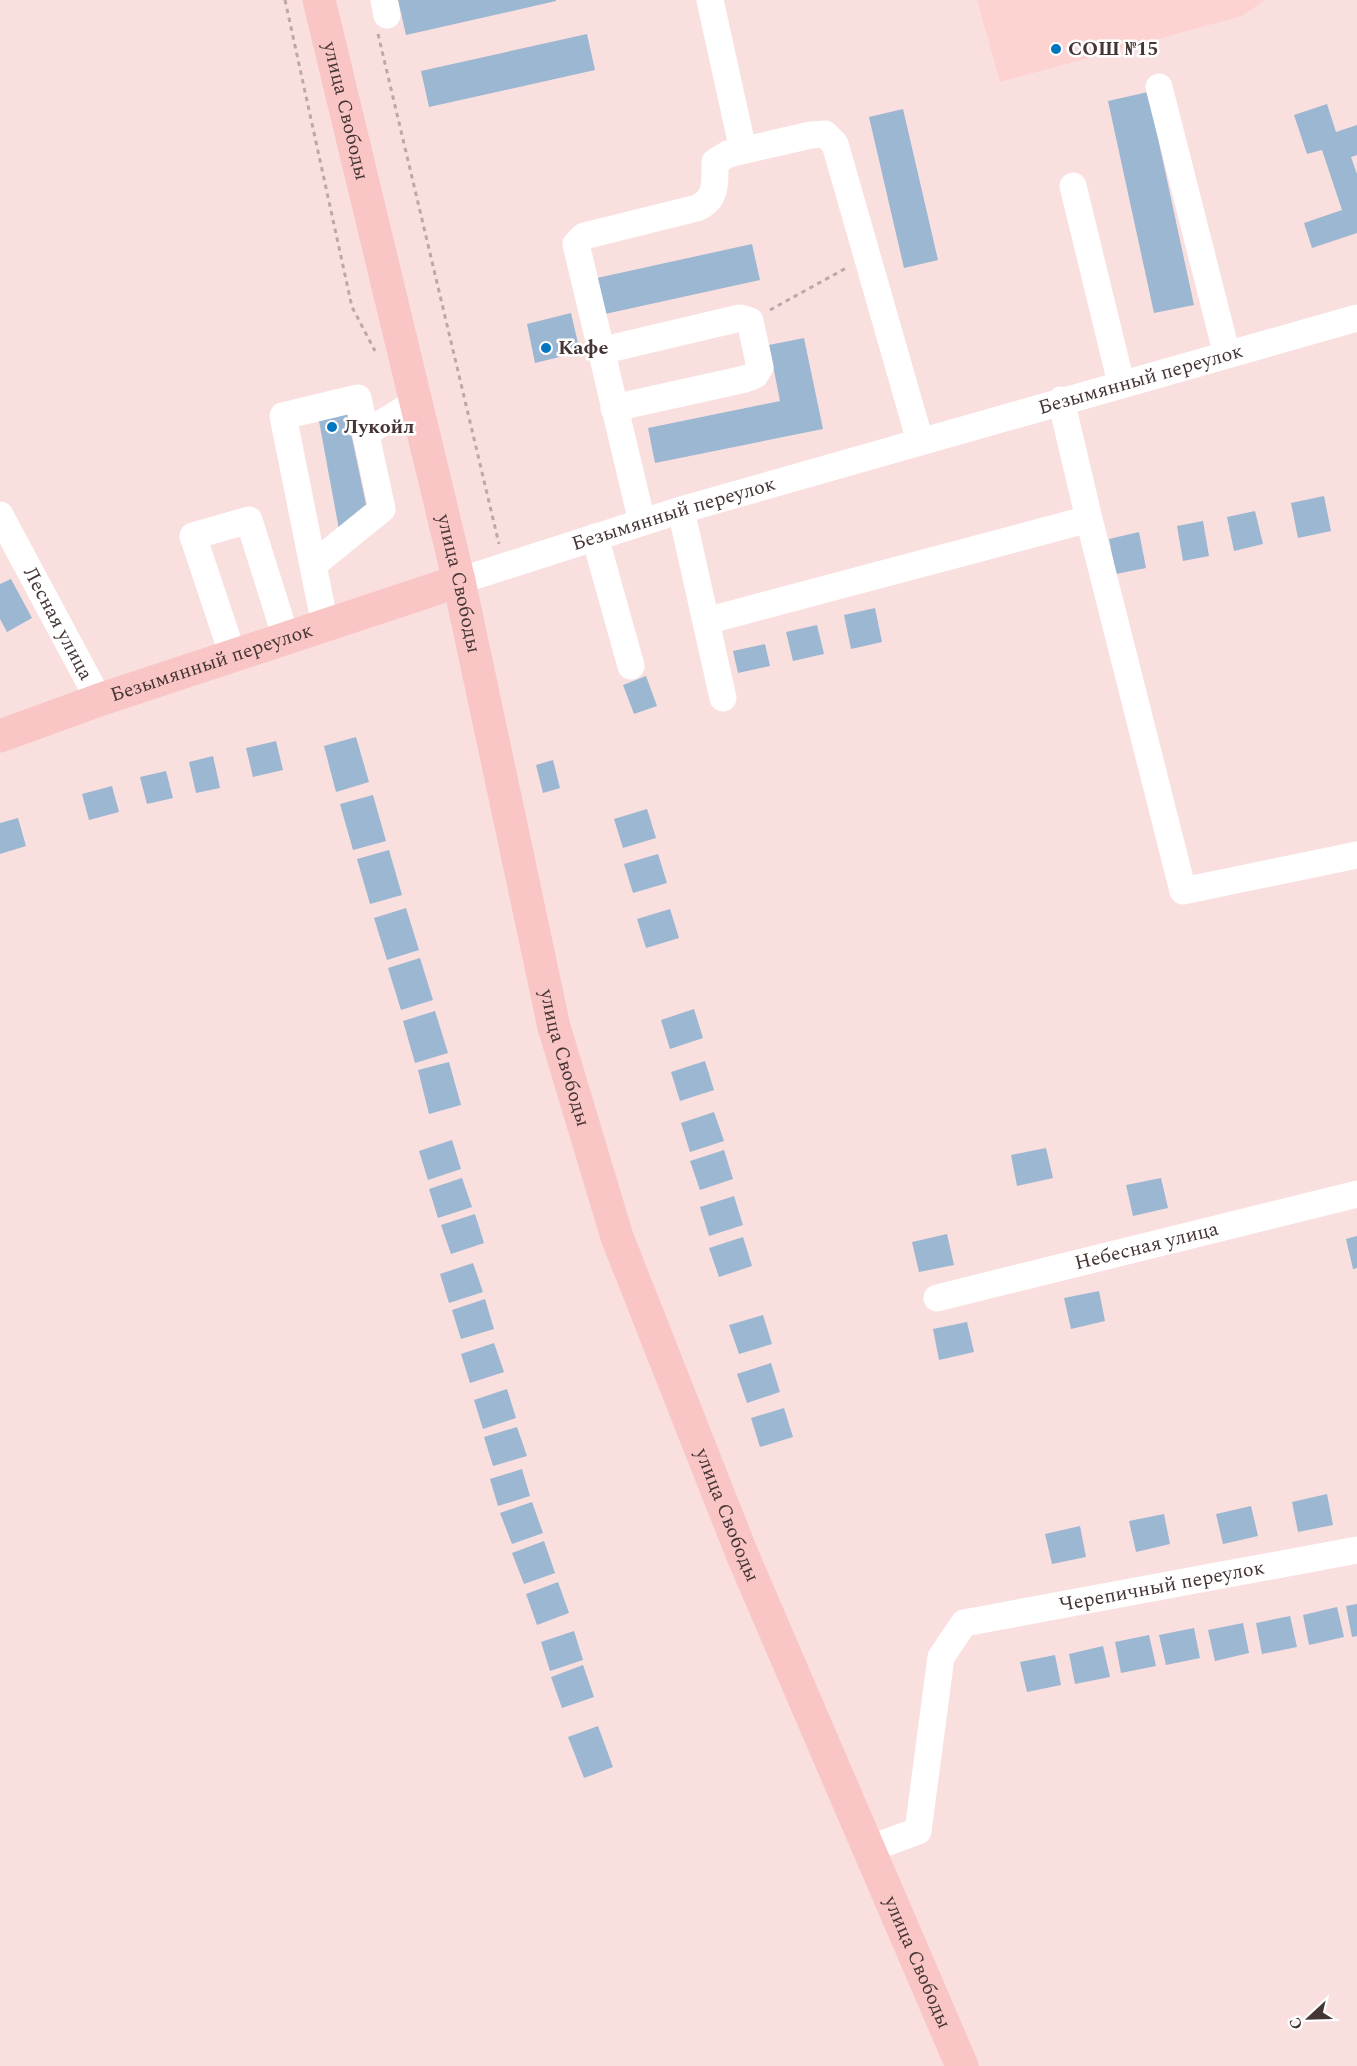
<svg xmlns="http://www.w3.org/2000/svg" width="1357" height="2066" font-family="Spectral,serif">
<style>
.built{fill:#fdd3d2}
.building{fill:#9bb7d2}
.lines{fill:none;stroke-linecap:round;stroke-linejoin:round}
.path{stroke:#bfa7a7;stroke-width:3;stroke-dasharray:4.5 4.5;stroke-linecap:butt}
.minor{stroke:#fff;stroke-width:27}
.major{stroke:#f9c5c5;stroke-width:33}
.poi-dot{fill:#0376c0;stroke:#fff;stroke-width:2}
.labels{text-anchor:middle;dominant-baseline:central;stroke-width:5;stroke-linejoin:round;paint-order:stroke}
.poi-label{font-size:20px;font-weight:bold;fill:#463535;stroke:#fff;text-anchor:start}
.street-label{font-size:20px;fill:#463535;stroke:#fff}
</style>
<rect width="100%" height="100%" fill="#fadfdf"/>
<polygon class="built" points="977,0 1265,0 1242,16 1000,82"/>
<g class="building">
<polygon points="398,0 556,0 556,1 406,35"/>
<polygon points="587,34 595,70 429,107 421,71"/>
<polygon points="1148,92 1194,305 1154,313 1108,101"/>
<polygon points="1327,104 1336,132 1357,125 1357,155 1351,157 1357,174 1357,233 1312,248 1304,223 1342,210 1322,150 1307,154 1294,115"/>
<polygon points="903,109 938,260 904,268 869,117"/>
<polygon points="752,244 760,280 605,314 597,278"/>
<polygon points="571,313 580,352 535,363 527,324"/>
<polygon points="804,338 823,429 655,463 648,428 780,401 769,345"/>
<polygon points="347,414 368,514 340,535 319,421"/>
<polygon points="1324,496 1331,531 1298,538 1291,503"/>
<polygon points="1255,511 1263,544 1234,551 1227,517"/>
<polygon points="1203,521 1209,556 1183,561 1177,526"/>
<polygon points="1139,532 1146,568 1116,574 1109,539"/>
<polygon points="11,579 32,618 7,632 0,619 0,584"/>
<polygon points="875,608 882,642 851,649 844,615"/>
<polygon points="817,625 824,654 793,661 786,632"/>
<polygon points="765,644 770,666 738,673 733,651"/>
<polygon points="646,676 657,706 634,714 623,685"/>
<polygon points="356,737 369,782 336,792 324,746"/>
<polygon points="276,741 283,770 253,777 246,748"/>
<polygon points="213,756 220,788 196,793 189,762"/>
<polygon points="553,760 560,788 543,793 536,765"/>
<polygon points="166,771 173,798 147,804 140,777"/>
<polygon points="112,786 119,812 89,820 82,794"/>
<polygon points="373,795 386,841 353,850 340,804"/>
<polygon points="647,809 656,838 623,848 614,819"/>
<polygon points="18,818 26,846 0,854 0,823"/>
<polygon points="389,850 402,895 370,904 357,859"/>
<polygon points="658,854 667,883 633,893 624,864"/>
<polygon points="406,908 419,950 387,960 374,918"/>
<polygon points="670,909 679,938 646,948 637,919"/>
<polygon points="420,958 433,1000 401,1010 388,968"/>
<polygon points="694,1009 703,1038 670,1049 661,1020"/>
<polygon points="435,1011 448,1053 415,1063 403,1021"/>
<polygon points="705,1061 714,1090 680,1101 671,1072"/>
<polygon points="449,1062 461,1105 429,1114 418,1070"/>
<polygon points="714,1112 724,1141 690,1152 681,1123"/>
<polygon points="452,1140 461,1169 428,1180 419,1151"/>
<polygon points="1046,1148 1053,1178 1017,1186 1011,1155"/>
<polygon points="724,1150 733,1179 700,1190 690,1161"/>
<polygon points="462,1178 472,1207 438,1218 429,1189"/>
<polygon points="1161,1178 1168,1208 1133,1216 1126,1185"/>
<polygon points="734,1196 743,1225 709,1236 700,1207"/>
<polygon points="475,1214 484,1243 451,1254 441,1225"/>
<polygon points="947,1234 954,1265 919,1272 912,1242"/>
<polygon points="1357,1236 1357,1268 1353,1269 1346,1239"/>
<polygon points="743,1237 752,1266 719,1277 709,1248"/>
<polygon points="473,1263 483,1292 449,1303 440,1274"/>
<polygon points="1099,1291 1105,1321 1071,1329 1064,1298"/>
<polygon points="485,1299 494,1329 461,1339 452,1310"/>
<polygon points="763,1315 772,1344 739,1354 729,1325"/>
<polygon points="967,1322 974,1352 939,1360 933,1329"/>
<polygon points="494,1343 504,1372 470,1383 461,1354"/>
<polygon points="771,1363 780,1392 747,1403 737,1374"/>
<polygon points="507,1389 516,1418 483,1429 474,1400"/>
<polygon points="784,1408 793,1437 760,1447 751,1418"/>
<polygon points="517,1427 527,1456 493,1466 484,1437"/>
<polygon points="522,1469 530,1496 498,1506 490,1479"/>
<polygon points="1327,1494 1333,1525 1298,1532 1292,1502"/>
<polygon points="532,1502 543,1533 512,1544 500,1513"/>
<polygon points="1251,1506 1258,1536 1223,1544 1216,1514"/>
<polygon points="1164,1514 1170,1544 1136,1552 1129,1521"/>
<polygon points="1080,1526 1086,1557 1052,1564 1045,1534"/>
<polygon points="544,1541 555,1573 524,1584 512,1553"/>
<polygon points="558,1582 569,1613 537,1625 526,1594"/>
<polygon points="1357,1604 1357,1636 1352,1637 1346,1606"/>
<polygon points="1337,1607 1344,1637 1309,1645 1303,1615"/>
<polygon points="1290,1616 1297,1647 1262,1654 1256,1623"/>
<polygon points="1243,1623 1249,1653 1215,1661 1208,1630"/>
<polygon points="1194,1628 1200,1658 1166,1665 1159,1635"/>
<polygon points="574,1631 583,1660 550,1671 541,1642"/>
<polygon points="1149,1635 1156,1666 1121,1673 1115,1642"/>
<polygon points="1103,1646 1110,1677 1075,1684 1069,1654"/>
<polygon points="1055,1655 1061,1685 1027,1692 1020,1662"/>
<polygon points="583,1665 594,1697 562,1708 551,1677"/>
<polygon points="598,1726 613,1767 584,1778 568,1737"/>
</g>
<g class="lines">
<g class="path">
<polyline points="285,0 352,307 375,351"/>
<polyline points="378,34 499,544"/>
<polyline points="770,310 848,267"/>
</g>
<g class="minor">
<polyline points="384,0 387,15"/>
<polyline points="710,0 743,150"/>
<polyline points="1159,87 1227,355"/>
<polyline points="1073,186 1121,383"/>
<polyline points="600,351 740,318 750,321 760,367 755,375 745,379 614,408"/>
<polyline points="1061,400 1089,519 1183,891 1357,855"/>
<polyline points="366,433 416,402"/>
<polyline points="681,510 723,698"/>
<path id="s1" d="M0,515L99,700"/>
<path d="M642,522L576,244L584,236L697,208C717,199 715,183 715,162L728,154L811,135L825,134L835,144L920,441"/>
<polyline points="595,537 631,666"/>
<polyline points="313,565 382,509 358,398 283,416 325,625"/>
<path id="s2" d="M459,581L681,510L1357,318"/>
<polyline points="706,621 1089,519"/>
<polyline points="233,656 193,536 249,520 286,638"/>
<path id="s3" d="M937,1298L1357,1194"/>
<path id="s4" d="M869,1849L918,1831L941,1657L964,1623L1357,1550"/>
</g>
<g class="major">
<path id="s5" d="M319,0L459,581L554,1027L617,1237L742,1554L962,2066"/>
<path id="s6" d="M0,736L99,700L459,581"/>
</g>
</g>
<g class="poi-dot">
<circle cx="1056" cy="49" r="6"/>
<circle cx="546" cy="348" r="6"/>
<circle cx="332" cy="427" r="6"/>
</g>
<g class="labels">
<g class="poi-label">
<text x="1068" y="49">СОШ №15</text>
<text x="558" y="348">Кафе</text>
<text x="344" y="427">Лукойл</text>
</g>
<g class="street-label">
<text stroke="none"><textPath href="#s5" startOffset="114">улица Свободы</textPath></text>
<text stroke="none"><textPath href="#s2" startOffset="711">Безымянный переулок</textPath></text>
<text stroke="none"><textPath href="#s2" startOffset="225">Безымянный переулок</textPath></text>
<text stroke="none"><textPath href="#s5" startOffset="600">улица Свободы</textPath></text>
<text stroke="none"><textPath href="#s1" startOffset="123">Лесная улица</textPath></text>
<text stroke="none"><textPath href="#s6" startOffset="224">Безымянный переулок</textPath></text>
<text stroke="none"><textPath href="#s5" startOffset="1086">улица Свободы</textPath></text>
<text stroke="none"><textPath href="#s3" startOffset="216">Небесная улица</textPath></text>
<text stroke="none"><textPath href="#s5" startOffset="1572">улица Свободы</textPath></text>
<text stroke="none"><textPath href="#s4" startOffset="470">Черепичный переулок</textPath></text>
<text stroke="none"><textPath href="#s5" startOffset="2058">улица Свободы</textPath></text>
</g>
</g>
<g transform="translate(1309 2018) rotate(248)" stroke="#ffffff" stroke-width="4.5" paint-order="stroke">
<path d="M0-4.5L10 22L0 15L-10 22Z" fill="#463535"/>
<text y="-9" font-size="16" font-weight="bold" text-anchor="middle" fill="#463535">С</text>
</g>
</svg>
